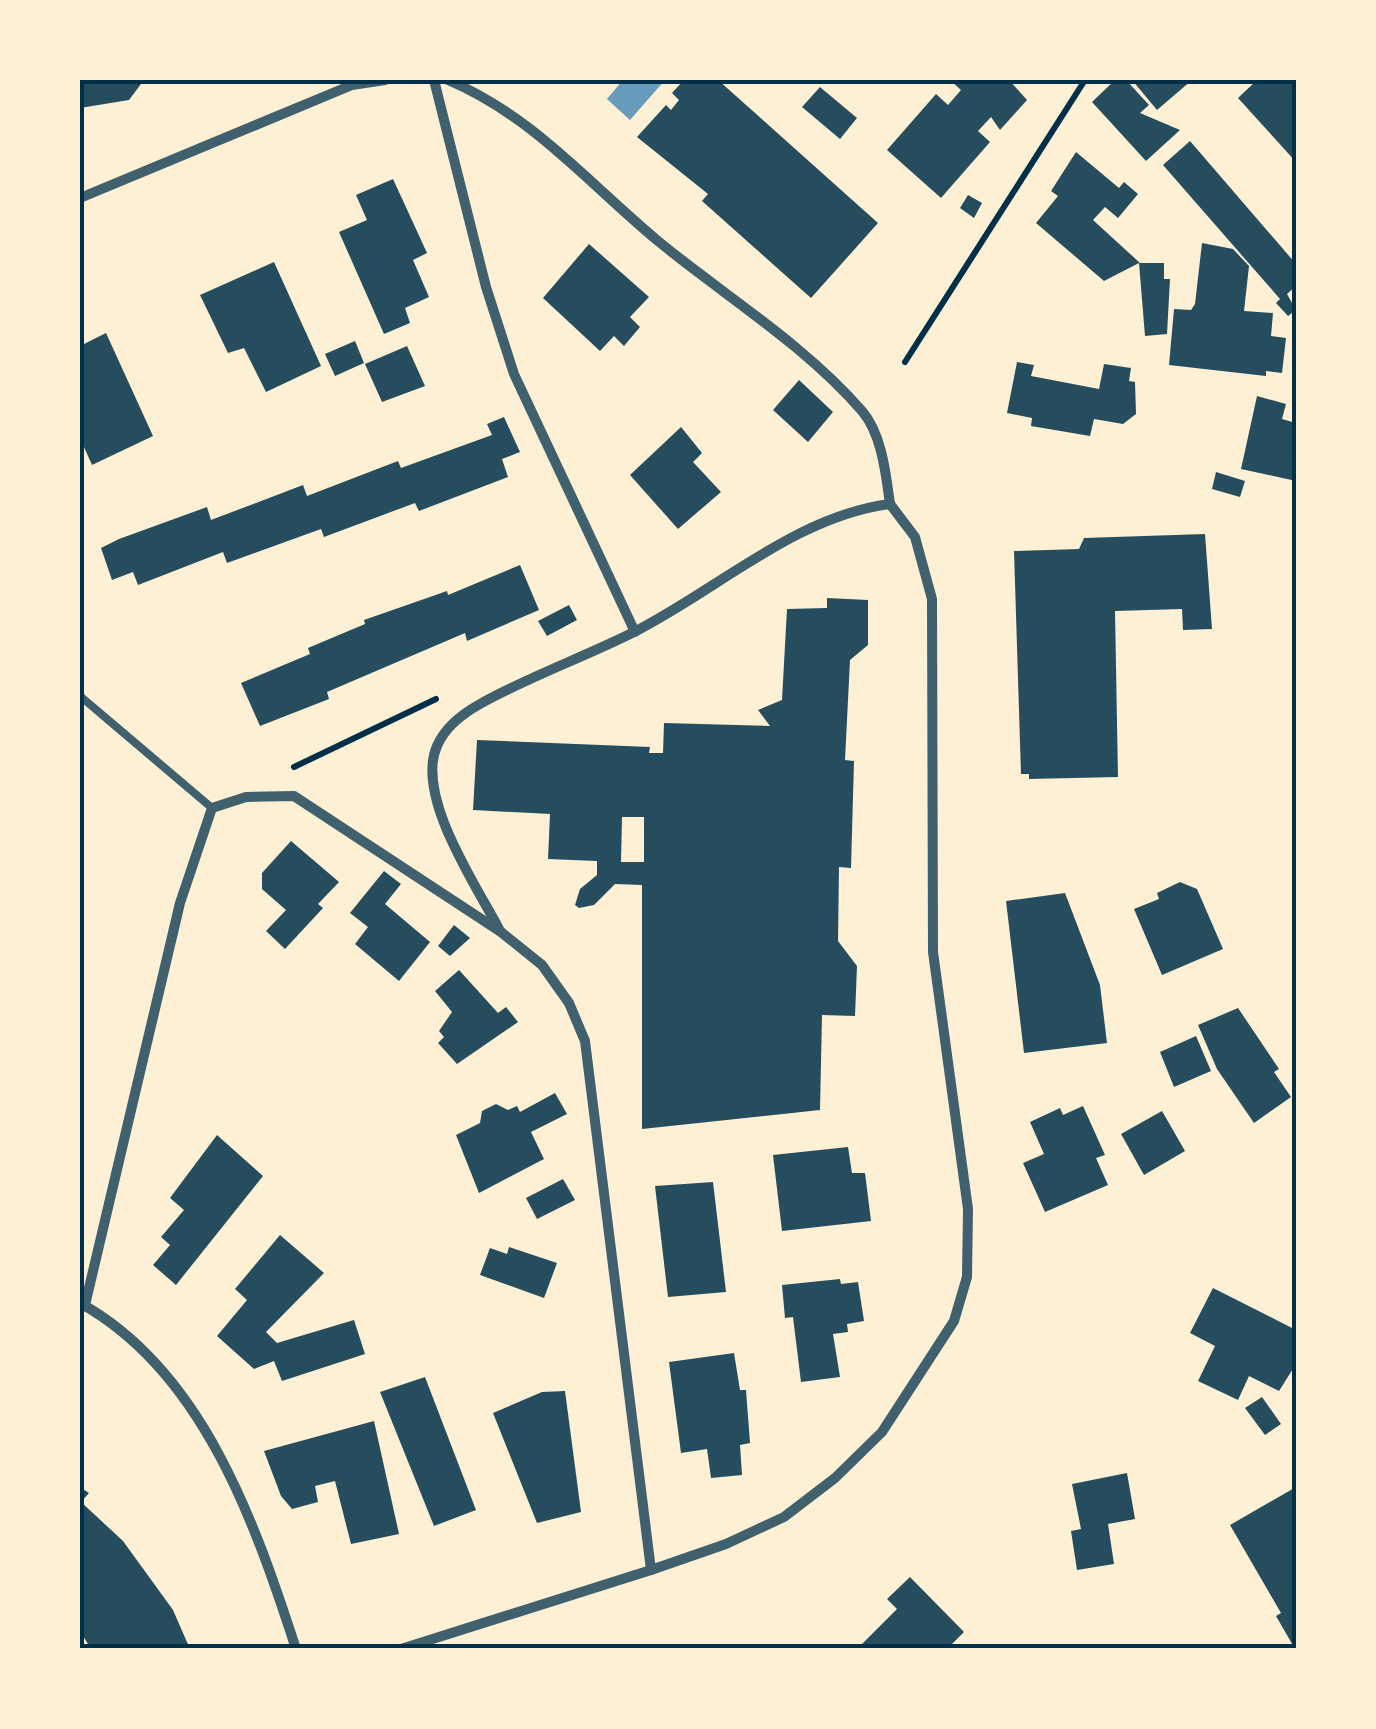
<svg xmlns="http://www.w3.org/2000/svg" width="1376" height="1729" font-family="Figtree,sans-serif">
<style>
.water{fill:#669bbc}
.building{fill:#264d5e;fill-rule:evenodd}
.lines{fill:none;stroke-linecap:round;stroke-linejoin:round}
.path{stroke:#003049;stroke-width:6}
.service{stroke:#3f606c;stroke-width:8}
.minor{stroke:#3f606c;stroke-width:10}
.neatline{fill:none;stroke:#003049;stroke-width:4}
</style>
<rect width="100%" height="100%" fill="#fdf0d5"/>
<polygon class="water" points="623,80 665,80 630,120 607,99"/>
<g class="building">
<polygon points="80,80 144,80 129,100 80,108"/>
<polygon points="684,80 718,80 878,223 811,298 702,201 708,194 637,137 666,105 671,110 679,100 672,93"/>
<polygon points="950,80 1009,80 1027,100 1000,130 991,117 978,131 990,142 941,198 887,150 936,94 948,105 961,90"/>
<polygon points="1115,80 1126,80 1149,105 1140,113 1180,130 1146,161 1092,102"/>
<polygon points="1132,80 1192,80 1157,110"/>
<polygon points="1257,80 1296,84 1296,162 1238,98"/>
<polygon points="820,87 857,118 840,139 802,107"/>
<polygon points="1190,141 1296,264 1296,286 1287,294 1296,310 1288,316 1276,303 1280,299 1163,165"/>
<polygon points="1076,152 1119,188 1124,182 1138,194 1118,218 1105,207 1093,220 1140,263 1164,263 1164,279 1170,279 1167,334 1145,336 1139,263 1104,281 1036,223 1058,196 1051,191"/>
<polygon points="393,179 427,253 413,260 429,297 405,308 410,323 384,334 339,232 367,220 356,195"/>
<polygon points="968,195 982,203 974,218 960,208"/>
<polygon points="1202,243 1233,249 1249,266 1244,311 1273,313 1271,336 1286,338 1282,373 1266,371 1266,376 1169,365 1174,309 1191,310 1195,304"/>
<polygon points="589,244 649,297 630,317 640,327 624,346 614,336 600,351 543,298"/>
<polygon points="274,262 321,366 266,392 244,348 228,353 200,295"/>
<polygon points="106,333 153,436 92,465 80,438 80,346"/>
<polygon points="355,341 364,363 335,376 325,354"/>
<polygon points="407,346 425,386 382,402 365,364"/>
<polygon points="1017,362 1034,365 1031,376 1099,389 1104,364 1131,368 1129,381 1135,382 1136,414 1123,424 1094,419 1090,436 1031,426 1032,418 1007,413"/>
<polygon points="799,380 833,412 808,442 773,410"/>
<polygon points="1257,396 1286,404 1282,419 1296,423 1296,481 1241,469"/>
<polygon points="504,417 520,452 502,459 508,477 419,511 415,503 324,537 321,529 227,563 223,552 138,585 133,572 112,580 101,548 119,539 207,507 211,520 303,485 307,496 398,461 401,468 492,435 487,424"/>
<polygon points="681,427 702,453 693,462 721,492 678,529 630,475"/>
<polygon points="1216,472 1245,481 1240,497 1212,489"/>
<polygon points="1205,534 1212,629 1183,630 1182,609 1115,611 1118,777 1029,779 1029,774 1021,774 1014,551 1079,549 1084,538"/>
<polygon points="520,565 539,610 467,641 465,633 327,692 329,699 260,726 241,683 310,654 308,648 365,624 364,620 447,591 448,595"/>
<path d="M827,598L868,600V645L850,660L845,760L854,761L851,868L839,867L838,941L857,966L855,1016L822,1015L820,1110L642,1129V885L615,884L594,905L579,908L575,905L580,889L597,875V861L548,859L550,814L473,810L477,740L650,747L649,753H663L664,723L770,726L758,710L782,700L787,609L827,608ZM622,817H644V862H621Z"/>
<polygon points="569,605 577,620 547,636 538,621"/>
<polygon points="291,841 339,882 318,904 323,908 285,949 266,931 286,910 262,889 262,873"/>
<polygon points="384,871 401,884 385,904 430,942 399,981 355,944 368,927 350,913"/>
<polygon points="1180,882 1197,889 1223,949 1162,975 1134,909 1159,899 1157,893"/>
<polygon points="1065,893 1100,985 1107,1043 1024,1053 1006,901"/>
<polygon points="454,925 470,938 450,956 438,946"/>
<polygon points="459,970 498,1013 506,1007 518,1022 457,1064 438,1043 444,1037 439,1031 452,1012 435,991"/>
<polygon points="1238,1008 1279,1069 1274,1072 1291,1097 1254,1123 1217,1069 1198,1025"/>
<polygon points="1196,1036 1211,1071 1174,1087 1160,1052"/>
<polygon points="555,1093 567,1114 531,1132 544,1159 479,1193 456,1135 480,1123 482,1111 496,1104 508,1110 517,1106 520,1112"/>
<polygon points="1083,1106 1105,1155 1096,1158 1108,1185 1045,1212 1023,1163 1044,1154 1030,1122 1060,1108 1063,1115"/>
<polygon points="1162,1111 1185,1151 1144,1175 1121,1134"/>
<polygon points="217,1135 263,1176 176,1285 153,1265 170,1245 161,1237 184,1210 170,1198"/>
<polygon points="848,1147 852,1173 865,1173 871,1221 782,1231 773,1155"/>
<polygon points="563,1179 575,1200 537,1219 526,1198"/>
<polygon points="713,1182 726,1292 668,1297 655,1186"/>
<polygon points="280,1235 324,1273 266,1332 277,1343 354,1320 365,1354 282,1381 274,1361 254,1369 217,1336 247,1300 235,1289"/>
<polygon points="509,1247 557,1263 544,1298 480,1275 490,1248 507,1254"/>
<polygon points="840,1279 841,1284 858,1282 864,1321 847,1324 848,1332 833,1334 840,1377 801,1382 793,1317 785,1318 782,1285"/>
<polygon points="1213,1288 1296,1330 1296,1364 1279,1391 1249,1376 1238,1400 1198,1381 1215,1346 1190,1333"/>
<polygon points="734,1353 740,1390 746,1390 750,1443 740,1445 742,1475 711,1478 707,1449 681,1453 669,1362"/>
<polygon points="425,1377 476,1510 434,1526 380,1392"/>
<polygon points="565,1391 581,1512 537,1523 493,1413 542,1392"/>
<polygon points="1262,1397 1281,1424 1265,1435 1245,1408"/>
<polygon points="374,1421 399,1534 351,1544 335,1481 315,1486 318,1502 292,1509 281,1496 264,1451"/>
<polygon points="1127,1473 1135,1519 1108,1524 1114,1564 1077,1570 1071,1531 1081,1529 1072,1484"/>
<polygon points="80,1487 89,1493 81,1502 123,1541 173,1610 190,1649 91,1649 80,1631"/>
<polygon points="1296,1487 1296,1649 1295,1649 1276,1616 1281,1613 1230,1525"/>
<polygon points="910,1577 964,1632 947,1649 857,1649 897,1609 887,1599"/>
</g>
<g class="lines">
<g class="path">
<polyline points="905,362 1085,80"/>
<polyline points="294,767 436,699"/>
</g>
<polyline class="service" points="80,696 212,808"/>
<g class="minor">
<polyline points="434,80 486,287 514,374 635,632"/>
<path d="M448,80C533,116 588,183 658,241C725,296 805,345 862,411C882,434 886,475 890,504"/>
<polyline points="80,198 352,85 385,80"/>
<path d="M499,929C476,885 415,796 437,746C445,727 462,714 480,704C528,677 582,658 632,633C716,591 795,516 890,504"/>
<path d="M80,1303C203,1371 255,1523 296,1649"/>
<polyline points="85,1305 180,903 212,808 246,797 294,796 501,932 542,965 569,1003 585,1041 651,1570"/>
<polyline points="401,1649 651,1570 726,1544 784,1517 835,1478 882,1432 954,1321 967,1277 968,1209 933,952 932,599 915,537 890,504"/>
</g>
</g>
<rect width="1376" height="1729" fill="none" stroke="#fdf0d5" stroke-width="165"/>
<rect x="82" y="82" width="1212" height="1564" class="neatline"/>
</svg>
